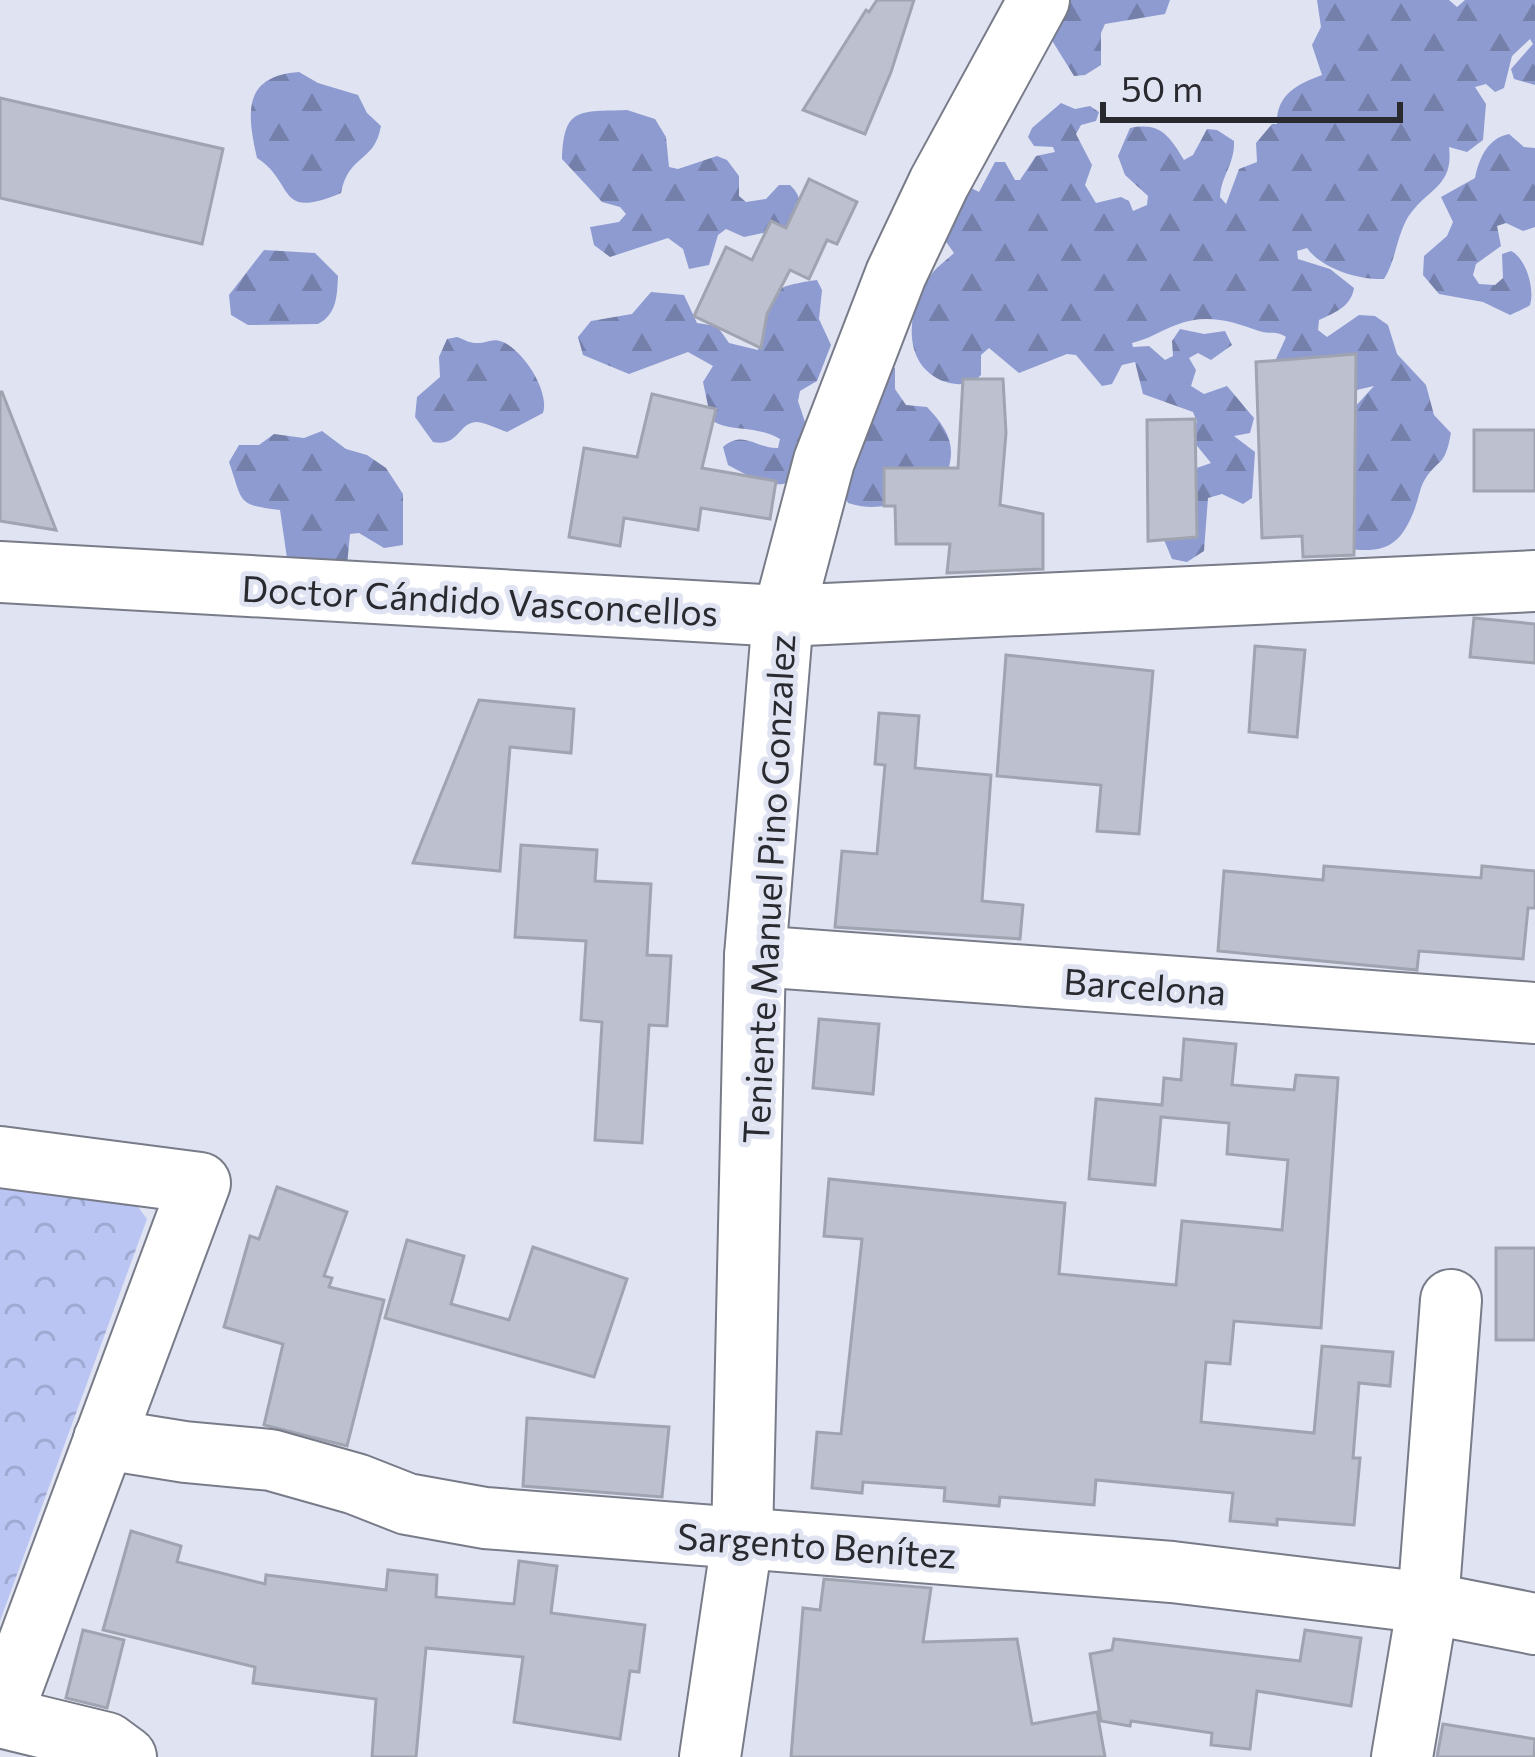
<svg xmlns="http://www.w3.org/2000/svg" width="1535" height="1757" font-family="Commissioner,sans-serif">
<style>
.forest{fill:url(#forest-firs)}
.park{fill:url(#park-crowns)}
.building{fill:#bdc1cf;stroke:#a0a4b1;stroke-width:3}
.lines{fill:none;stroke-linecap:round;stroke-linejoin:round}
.minor-casing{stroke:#787b88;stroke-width:64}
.minor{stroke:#fff;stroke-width:60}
.labels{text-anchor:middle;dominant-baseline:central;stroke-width:10;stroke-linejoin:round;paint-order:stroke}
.street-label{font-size:36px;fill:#292a2f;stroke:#e0e3f2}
</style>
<defs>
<pattern id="forest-firs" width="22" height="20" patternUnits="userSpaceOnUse" patternTransform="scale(3)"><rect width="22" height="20" fill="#8e9bd1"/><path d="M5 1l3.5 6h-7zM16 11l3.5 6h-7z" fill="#747faa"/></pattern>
<pattern id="park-crowns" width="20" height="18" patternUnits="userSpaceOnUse" patternTransform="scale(3)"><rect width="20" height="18" fill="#bac5f3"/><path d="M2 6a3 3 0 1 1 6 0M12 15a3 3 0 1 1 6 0" fill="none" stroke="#a0a9d1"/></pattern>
</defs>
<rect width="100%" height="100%" fill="#e0e3f2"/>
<g class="forest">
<polygon points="1067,0 1170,0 1165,14 1105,24 1101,33 1101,65 1085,75 1074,76 1048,34"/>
<path d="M1317,0H1449L1457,7L1465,0H1535V85L1514,79L1511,69L1533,44L1530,39L1512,56L1504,88L1495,92L1486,84L1475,87L1486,104L1483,140L1467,152L1449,147C1454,187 1427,188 1408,217C1396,238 1396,260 1384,279C1359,280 1322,269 1307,248L1297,251L1298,259L1330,269L1354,288C1351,307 1334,313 1319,320L1318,330L1327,337L1359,315L1375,316L1388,325L1397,354L1426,385L1434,415L1451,433C1444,470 1439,456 1424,481C1420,488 1418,500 1415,508C1400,549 1382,554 1343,548L1352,410L1374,386L1352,391L1281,372L1276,359L1286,337C1275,330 1270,335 1259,331C1232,321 1205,313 1176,325C1160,331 1149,339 1132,343L1133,347L1149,346L1165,360L1173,356L1172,341L1180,329L1204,334L1225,331L1232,345L1211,360L1198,353L1189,358L1196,370L1191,386L1204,394L1227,386L1254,418L1250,433L1234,436L1255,452L1252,498L1243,504L1222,494L1208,498L1204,551L1187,562L1172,559L1152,511L1188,471L1211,463L1189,436L1197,422L1193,412L1143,394L1135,362L1122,365L1112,384L1102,386L1076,355L1067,354L1019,373L989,348L981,355V375C971,385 959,386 946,382C899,366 906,306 933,272C939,265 948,259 954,253L937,229L961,192L971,188L979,192L995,162H1005L1015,180H1020L1036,156L1055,152L1053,147L1034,146L1028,137L1032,128L1061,103L1075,109L1090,106L1099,112L1096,121L1081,125L1076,134L1092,165L1085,185L1096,203L1121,197L1129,201L1133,211L1147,205L1148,196L1125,175L1118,156L1130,128C1160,122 1169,135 1184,160L1193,155L1207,129L1217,130L1234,141C1235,164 1221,176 1220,197L1226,204L1239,169L1257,162L1256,143L1272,124H1277C1276,95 1297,84 1322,75L1312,45L1321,27Z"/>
<path d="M299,72L318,83L358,95L367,113L381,126C374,164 349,153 341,193C275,221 296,183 257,158C247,114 242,76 299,72Z"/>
<path d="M627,110L655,119L666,137L669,167L678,169L717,156L727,160L739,176V196L746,202L766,199L779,185H790C805,199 800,211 792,227L744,237L726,229L718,235L709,265L689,269L683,249L668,238L610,257L594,245L590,227L619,222L626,214L620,207L602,202L562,159C564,106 579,112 627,110Z"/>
<path d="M1509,134L1524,147L1535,148V227L1523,231L1506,223L1497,226L1501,246L1476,264L1473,275L1479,284L1495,285L1503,278L1502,254L1511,251C1526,258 1535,289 1530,305C1528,307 1512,314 1510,315L1483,302L1439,294L1423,275L1424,256L1447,236L1453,222L1441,197L1475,178C1479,158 1488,138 1509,134Z"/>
<path d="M264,250L315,253L338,276C337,296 337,314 318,324L248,325L231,315L229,295Z"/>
<path d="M817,280L822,290L819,319L831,345L817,381L800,391L798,401L808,431L876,362L895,368V389L906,405L927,407C945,426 957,443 948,470C911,492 891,517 848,503L828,460C782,492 776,491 728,465L723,447C743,429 757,449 778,448L780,439C753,424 731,433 711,420L703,382L713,366L688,352L629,374L583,355L578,337L591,321L632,314L651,292L684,295L697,323L717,326L729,343L758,350C767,297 759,288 817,280Z"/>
<path d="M457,337C463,339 469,343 475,343C486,344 492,337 503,342C524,351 550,392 543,413L507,432C498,429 486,423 477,422C458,422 460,447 433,442L415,417L417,397L440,377L439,357L447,339Z"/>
<path d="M322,431L346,449L367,455L386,468L403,494V545L384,548L359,533L350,534L346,576L287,558L280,510C236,505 243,502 229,462L239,445H259L274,434L304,438Z"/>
</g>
<polygon class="park" points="0,1188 136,1204 147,1219 0,1621"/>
<g class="building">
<polygon points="877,0 914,0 891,72 865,134 803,110 866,10 869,12"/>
<polygon points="0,98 223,149 202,244 0,198"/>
<polygon points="809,179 857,202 837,244 827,240 809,279 790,270 767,314 761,348 694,316 726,247 752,260 771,221 786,228"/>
<polygon points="1356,354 1354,555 1303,557 1302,536 1262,538 1256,362"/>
<polygon points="963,379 1003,379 1006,433 1000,505 1043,514 1043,569 947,573 950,544 896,544 895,506 884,506 884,468 958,468"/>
<polygon points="0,392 2,392 56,530 0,521"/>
<polygon points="652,394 716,409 702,468 776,481 770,519 701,508 698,530 624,518 620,546 569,537 584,448 637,457"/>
<polygon points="1195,419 1197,537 1148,541 1147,420"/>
<rect x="1474" y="430" width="61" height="61"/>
<polygon points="1474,618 1535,624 1535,663 1470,657"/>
<polygon points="1255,646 1305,650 1297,737 1249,732"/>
<polygon points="1006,655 1153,671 1139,834 1097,831 1101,785 997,776"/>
<polygon points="479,700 574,709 571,753 510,747 500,871 413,863"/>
<polygon points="879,713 919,716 915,768 991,775 982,901 1023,905 1020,939 835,927 842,851 877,854 885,765 875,764"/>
<polygon points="521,845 597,850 595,881 651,884 647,955 671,956 667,1026 649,1025 642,1143 595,1140 602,1022 581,1020 586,941 515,937"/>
<polygon points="1324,866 1481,878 1482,866 1535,871 1535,908 1528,908 1523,959 1419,951 1417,970 1218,951 1224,871 1323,880"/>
<polygon points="819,1019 879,1024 873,1094 813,1088"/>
<polygon points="1184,1039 1236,1044 1232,1085 1294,1090 1296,1075 1338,1078 1321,1328 1234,1321 1230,1364 1206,1362 1201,1422 1314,1433 1322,1346 1393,1352 1390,1386 1359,1383 1353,1458 1360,1458 1354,1525 1277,1519 1277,1525 1230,1521 1233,1493 1096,1480 1094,1505 1000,1497 999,1506 944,1501 945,1488 863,1482 862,1493 812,1488 817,1432 841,1434 862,1239 824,1236 829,1179 1065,1203 1059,1274 1176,1285 1182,1221 1282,1230 1288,1160 1227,1154 1229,1123 1161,1117 1155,1185 1089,1179 1096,1099 1162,1105 1164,1078 1181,1080"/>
<polygon points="277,1187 347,1212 324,1276 332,1278 329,1287 384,1300 347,1446 264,1425 283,1344 224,1327 250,1236 259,1239"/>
<polygon points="407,1240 464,1256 451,1304 509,1320 533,1247 627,1279 594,1377 385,1318"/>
<rect x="1496" y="1248" width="39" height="92"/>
<polygon points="527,1418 669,1427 662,1497 523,1486"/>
<polygon points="131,1531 181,1546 177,1562 265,1584 266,1575 386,1590 388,1570 437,1575 436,1597 514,1604 519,1561 557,1566 551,1613 645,1625 639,1672 630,1671 620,1739 514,1722 523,1657 426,1648 416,1757 372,1757 376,1699 253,1683 255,1667 103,1630"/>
<polygon points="824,1579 931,1588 923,1642 1017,1639 1032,1724 1097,1712 1105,1757 791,1757 803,1608 820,1610"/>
<polygon points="83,1630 124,1640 107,1708 66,1698"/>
<polygon points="1305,1630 1361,1638 1351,1706 1257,1691 1250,1749 1211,1745 1212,1733 1131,1721 1130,1726 1101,1721 1090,1654 1112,1650 1114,1639 1300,1661"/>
<polygon points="1443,1724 1535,1739 1534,1757 1437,1757"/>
</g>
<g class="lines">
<g class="minor-casing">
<g id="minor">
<polyline points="0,572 783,616 1535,581"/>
<polyline points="755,956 1535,1013"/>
<polyline points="0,1157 200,1183 1,1717"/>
<polyline points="104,1439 185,1452 271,1460 356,1484 407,1504 485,1518 1172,1572 1428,1603 1535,1624"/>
<polyline points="0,1717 107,1743 126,1757"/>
<polyline points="710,1757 742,1541 755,956 783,616 824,461 896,274 939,183 1039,0"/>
<polyline points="1402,1757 1428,1603 1451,1300"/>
</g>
</g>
<use href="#minor" class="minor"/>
</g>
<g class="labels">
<g class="street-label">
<text transform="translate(480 599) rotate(3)">Doctor Cándido Vasconcellos</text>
<text transform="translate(767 889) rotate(-87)">Teniente Manuel Pino Gonzalez</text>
<text transform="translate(1145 985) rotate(4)">Barcelona</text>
<text transform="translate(817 1544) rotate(4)">Sargento Benítez</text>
</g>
</g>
<path d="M1103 102v18h297v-18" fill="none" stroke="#292a2f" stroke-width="6"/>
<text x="1121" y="102" font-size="36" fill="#292a2f" stroke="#e0e3f2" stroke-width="9" paint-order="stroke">50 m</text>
</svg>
